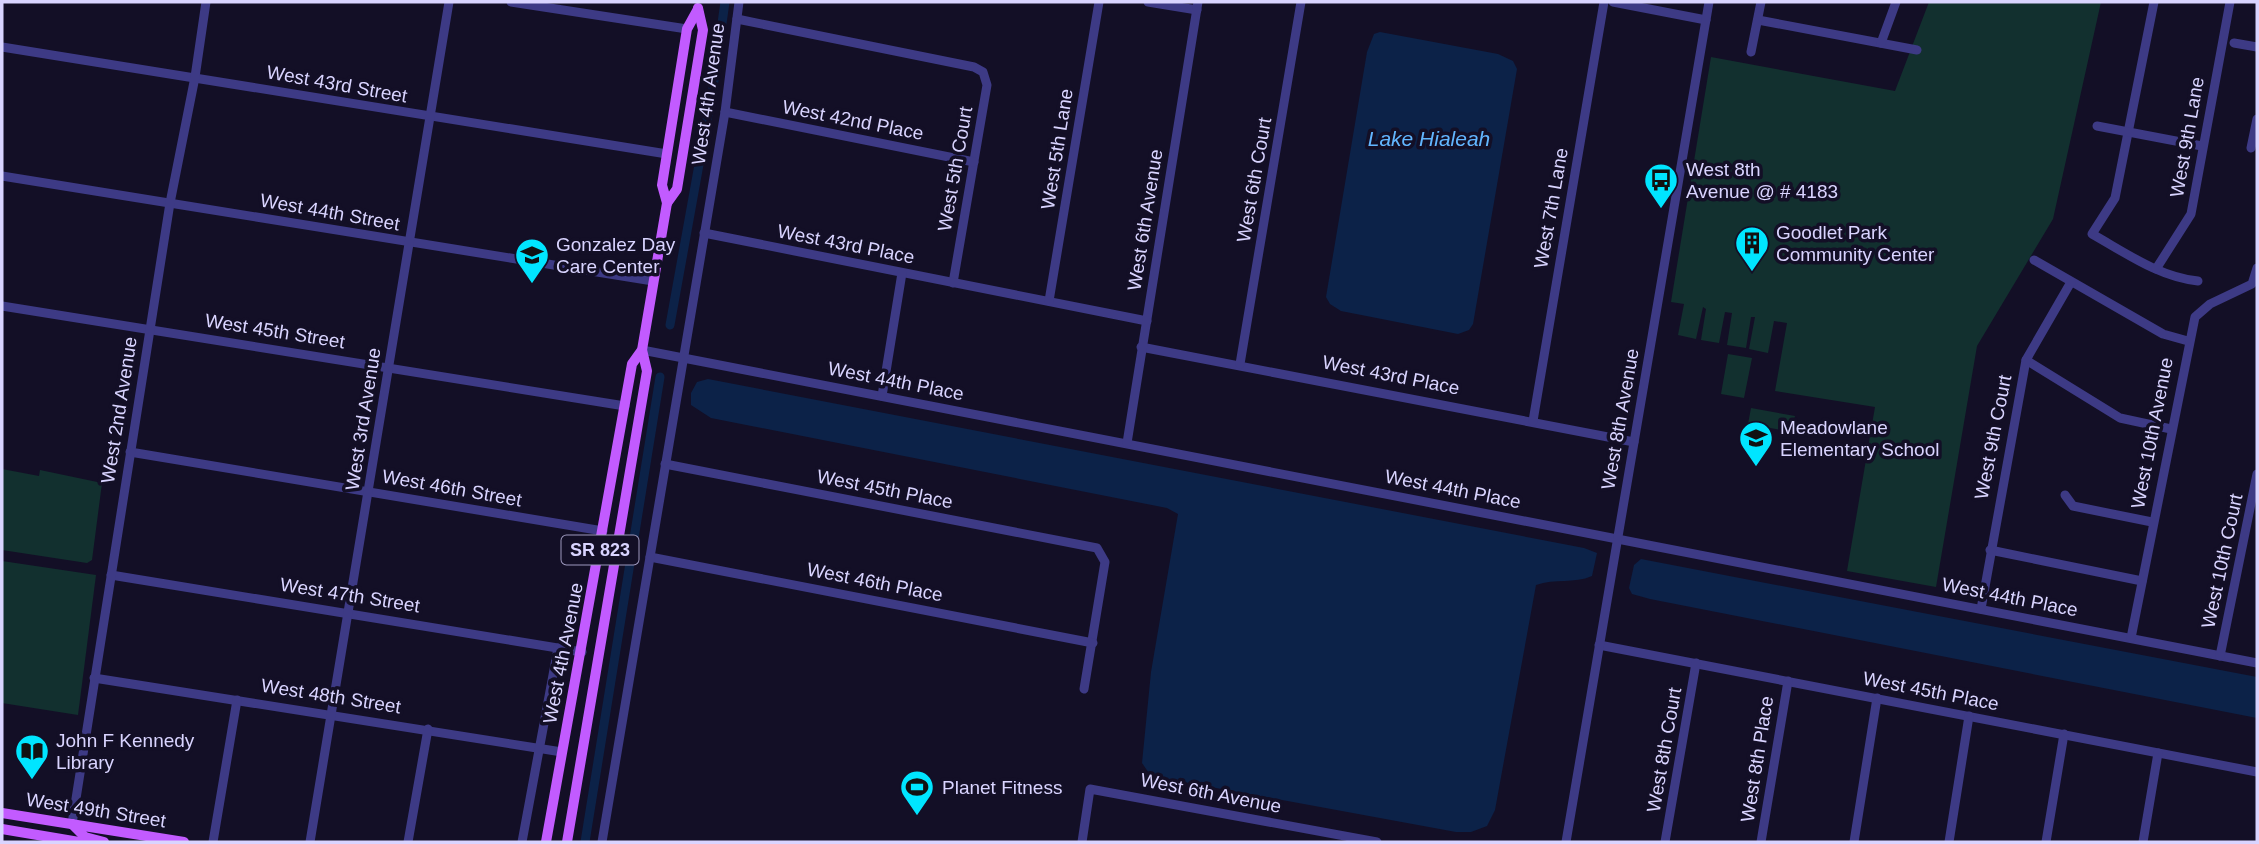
<svg xmlns="http://www.w3.org/2000/svg" width="2259" height="844" font-family="Helvetica,sans-serif">
<style>
.green{fill:#12302f}
.water{fill:#0c2248}
.lines{fill:none;stroke-linecap:round;stroke-linejoin:round}
.canal{stroke:#0c2248;stroke-width:9}
.minor{stroke:#3d3a85;stroke-width:9}
.major{stroke:#c25bff;stroke-width:10}
.labels{text-anchor:middle;dominant-baseline:central;stroke-width:7;stroke-linejoin:round;paint-order:stroke}
.shield{fill:#130f26;stroke:#9e99be;stroke-width:2}
.shield-label{font-size:18px;font-weight:bold;fill:#d9d4ff}
.street-label{font-size:19px;fill:#d9d4ff;stroke:#130f26}
.poi-label{font-size:19px;fill:#d9d4ff;stroke:#130f26;text-anchor:start}
.water-label{font-size:21px;font-style:italic;fill:#62b6ff;stroke:#130f26}
</style>
<rect width="100%" height="100%" fill="#130f26"/>
<g class="green">
<polygon points="1929,2 2101,2 2053,219 1977,346 1936,587 1847,571 1875,407 1775,391 1787,323 1774,321 1768,353 1749,349 1755,317 1751,317 1746,348 1727,345 1732,313 1725,312 1719,343 1701,340 1706,309 1703,307 1696,339 1678,335 1684,304 1671,302 1711,57 1895,91"/>
<polygon points="1728,354 1752,358 1744,398 1721,394"/>
<polygon points="1751,408 1795,416 1792,432 1748,424"/>
<polygon points="2,469 39,476 40,470 102,483 92,560 87,563 2,550"/>
<polygon points="2,561 96,575 78,715 2,703"/>
</g>
<g class="water">
<polygon points="1380,32 1498,54 1513,61 1517,69 1473,324 1469,330 1458,334 1341,311 1330,304 1326,297 1367,52 1374,34"/>
<path d="M708,379L1584,548L1597,553L1592,576C1574,584 1555,578 1536,585L1495,810L1487,826L1471,832H1456L1151,776L1142,763L1151,672L1178,514L1167,508L711,418L691,405V393L697,382Z"/>
<polygon points="1641,559 2257,677 2257,718 1650,599 1632,594 1629,588 1634,565"/>
</g>
<g class="lines">
<g class="canal">
<polyline points="670,325 713,87 725,2"/>
<polyline points="585,842 660,377"/>
</g>
<g class="minor">
<polyline points="511,2 687,29"/>
<polyline points="1148,2 1197,10"/>
<polyline points="1613,2 1706,20"/>
<path d="M2154,2L2115,198L2092,234C2126,253 2159,277 2198,281"/>
<polyline points="737,19 974,67 983,72 987,85 953,283"/>
<polyline points="1758,20 1917,50"/>
<polyline points="1881,43 1896,2"/>
<polyline points="2234,43 2257,47"/>
<polyline points="2,47 667,154"/>
<polyline points="1751,52 1761,2"/>
<polyline points="725,112 974,162"/>
<polyline points="2097,126 2202,146"/>
<polyline points="2251,148 2257,119"/>
<polyline points="2,176 653,281"/>
<polyline points="704,233 1147,321"/>
<polyline points="2034,260 2163,334 2188,341"/>
<polyline points="2156,269 2191,214 2230,2"/>
<polyline points="1049,301 1099,2"/>
<polyline points="2,306 625,406"/>
<polyline points="1141,347 1634,442"/>
<polyline points="642,350 2257,663"/>
<polyline points="2026,360 2120,418 2171,429"/>
<polyline points="1240,364 1301,2"/>
<polyline points="882,396 902,273"/>
<polyline points="1533,421 1604,2"/>
<polyline points="1127,443 1198,2"/>
<polyline points="130,452 603,531"/>
<polyline points="665,464 1097,548 1105,562 1084,689"/>
<polyline points="2065,495 2073,506 2152,522"/>
<polyline points="1990,550 2142,581"/>
<polyline points="650,557 1093,643"/>
<polyline points="111,575 582,652"/>
<polyline points="1981,609 2026,360 2071,282"/>
<polyline points="2131,638 2195,317 2210,304 2252,284 2257,268"/>
<polyline points="1599,645 2257,772"/>
<polyline points="2220,656 2257,474"/>
<polyline points="94,678 562,752"/>
<polyline points="72,824 170,203 195,77 206,2"/>
<polyline points="213,842 237,700"/>
<polyline points="310,842 449,2"/>
<polyline points="408,842 428,729"/>
<polyline points="522,842 558,648"/>
<polyline points="602,842 725,112 739,2"/>
<polyline points="1082,842 1090,789 1377,842"/>
<polyline points="1566,842 1709,2"/>
<polyline points="1665,842 1696,663"/>
<polyline points="1761,842 1788,681"/>
<polyline points="1854,842 1877,698"/>
<polyline points="1949,842 1969,716"/>
<polyline points="2046,842 2064,734"/>
<polyline points="2143,842 2158,753"/>
</g>
<g class="major">
<polyline points="667,203 677,189 703,30 698,8"/>
<polyline points="2,813 184,842"/>
<polyline points="72,824 85,837 104,842"/>
<polyline points="2,829 79,842"/>
<polyline points="546,842 632,364 642,350 667,203 662,185 687,29 698,9"/>
<polyline points="567,842 647,371 642,350"/>
</g>
</g>
<defs>
<g id="bus-pin" transform="scale(1.75)"><path d="M0 17L-7.5 6A9.5 9.5 0 1 1 7.5 6Z" fill="#00e5ff" stroke="#130f26"/><path d="M-5-6H5V4H4V6H2V4H-2V6H-4V4H-5ZM-3.5-4V0h7V-4ZM-3.5 1.2v1.5H-2V1.2ZM2 1.2v1.5H3.5V1.2Z" fill="#111"/></g>
<g id="building-pin" transform="scale(1.75)"><path d="M0 17L-7.5 6A9.5 9.5 0 1 1 7.5 6Z" fill="#00e5ff" stroke="#130f26"/><path d="M-4-6H4V6H1V3H-1V6H-4ZM-2.5-4.3h1.7v1.8h-1.7ZM.8-4.3h1.7v1.8H.8ZM-2.5-1h1.7V.8h-1.7ZM.8-1h1.7V.8H.8Z" fill="#111"/></g>
<g id="school-pin" transform="scale(1.75)"><path d="M0 17L-7.5 6A9.5 9.5 0 1 1 7.5 6Z" fill="#00e5ff" stroke="#130f26"/><path d="M0-5L7-2L0 1L-7-2ZM-4 1L0 2.5L4 1V4Q0 6-4 4Z" fill="#111"/></g>
<g id="library-pin" transform="scale(1.75)"><path d="M0 17L-7.5 6A9.5 9.5 0 1 1 7.5 6Z" fill="#00e5ff" stroke="#130f26"/><path d="M-6-4Q-3-5.5-.7-3.5V5Q-3 3-6 4ZM6-4Q3-5.5 .7-3.5V5Q3 3 6 4Z" fill="#111"/></g>
<g id="stadium-pin" transform="scale(1.75)"><path d="M0 17L-7.5 6A9.5 9.5 0 1 1 7.5 6Z" fill="#00e5ff" stroke="#130f26"/><path d="M0-5a6.5 5 0 1 0 0 10a6.5 5 0 1 0 0-10ZM-3.5-1.8h7v3.6h-7Z" fill="#111"/></g>
</defs>
<g fill-rule="evenodd">
<use href="#bus-pin" x="1661" y="180"/>
<use href="#building-pin" x="1752" y="243"/>
<use href="#school-pin" x="532" y="255"/>
<use href="#school-pin" x="1756" y="438"/>
<use href="#library-pin" x="32" y="751"/>
<use href="#stadium-pin" x="917" y="787"/>
</g>
<g class="labels">
<rect class="shield" x="561.5" y="535.5" width="77" height="29" rx="5"/>
<g class="shield-label">
<text x="600" y="550">SR 823</text>
</g>
<g class="street-label">
<text transform="translate(337 84) rotate(10)">West 43rd Street</text>
<text transform="translate(708 94) rotate(-82)">West 4th Avenue</text>
<text transform="translate(853 120) rotate(11)">West 42nd Place</text>
<text transform="translate(2187 137) rotate(-80)">West 9th Lane</text>
<text transform="translate(1057 149) rotate(-81)">West 5th Lane</text>
<text transform="translate(955 169) rotate(-80)">West 5th Court</text>
<text transform="translate(1254 180) rotate(-80)">West 6th Court</text>
<text transform="translate(1551 208) rotate(-80)">West 7th Lane</text>
<text transform="translate(330 212) rotate(10)">West 44th Street</text>
<text transform="translate(1145 220) rotate(-81)">West 6th Avenue</text>
<text transform="translate(846 244) rotate(11)">West 43rd Place</text>
<text transform="translate(275 331) rotate(9)">West 45th Street</text>
<text transform="translate(1391 375) rotate(11)">West 43rd Place</text>
<text transform="translate(896 381) rotate(11)">West 44th Place</text>
<text transform="translate(119 410) rotate(-81)">West 2nd Avenue</text>
<text transform="translate(363 419) rotate(-81)">West 3rd Avenue</text>
<text transform="translate(1620 419) rotate(-80)">West 8th Avenue</text>
<text transform="translate(2152 433) rotate(-79)">West 10th Avenue</text>
<text transform="translate(1993 437) rotate(-79)">West 9th Court</text>
<text transform="translate(452 488) rotate(10)">West 46th Street</text>
<text transform="translate(885 489) rotate(11)">West 45th Place</text>
<text transform="translate(1453 489) rotate(11)">West 44th Place</text>
<text transform="translate(2222 561) rotate(-78)">West 10th Court</text>
<text transform="translate(875 582) rotate(11)">West 46th Place</text>
<text transform="translate(350 595) rotate(9)">West 47th Street</text>
<text transform="translate(2010 597) rotate(11)">West 44th Place</text>
<text transform="translate(563 653) rotate(-79)">West 4th Avenue</text>
<text transform="translate(1931 691) rotate(11)">West 45th Place</text>
<text transform="translate(331 696) rotate(9)">West 48th Street</text>
<text transform="translate(1664 750) rotate(-80)">West 8th Court</text>
<text transform="translate(1757 759) rotate(-81)">West 8th Place</text>
<text transform="translate(1211 793) rotate(11)">West 6th Avenue</text>
<text transform="translate(96 810) rotate(9)">West 49th Street</text>
</g>
<g class="poi-label">
<text x="1686" y="169">West 8th<tspan x="1686" dy="22">Avenue @ # 4183</tspan></text>
<text x="1776" y="232">Goodlet Park<tspan x="1776" dy="22">Community Center</tspan></text>
<text x="556" y="244">Gonzalez Day<tspan x="556" dy="22">Care Center</tspan></text>
<text x="1780" y="427">Meadowlane<tspan x="1780" dy="22">Elementary School</tspan></text>
<text x="56" y="740">John F Kennedy<tspan x="56" dy="22">Library</tspan></text>
<text x="942" y="787">Planet Fitness</text>
</g>
<g class="water-label">
<text x="1429" y="138">Lake Hialeah</text>
</g>
</g>
<rect width="2259" height="844" fill="none" stroke="#d9d4ff" stroke-width="7"/>
</svg>
